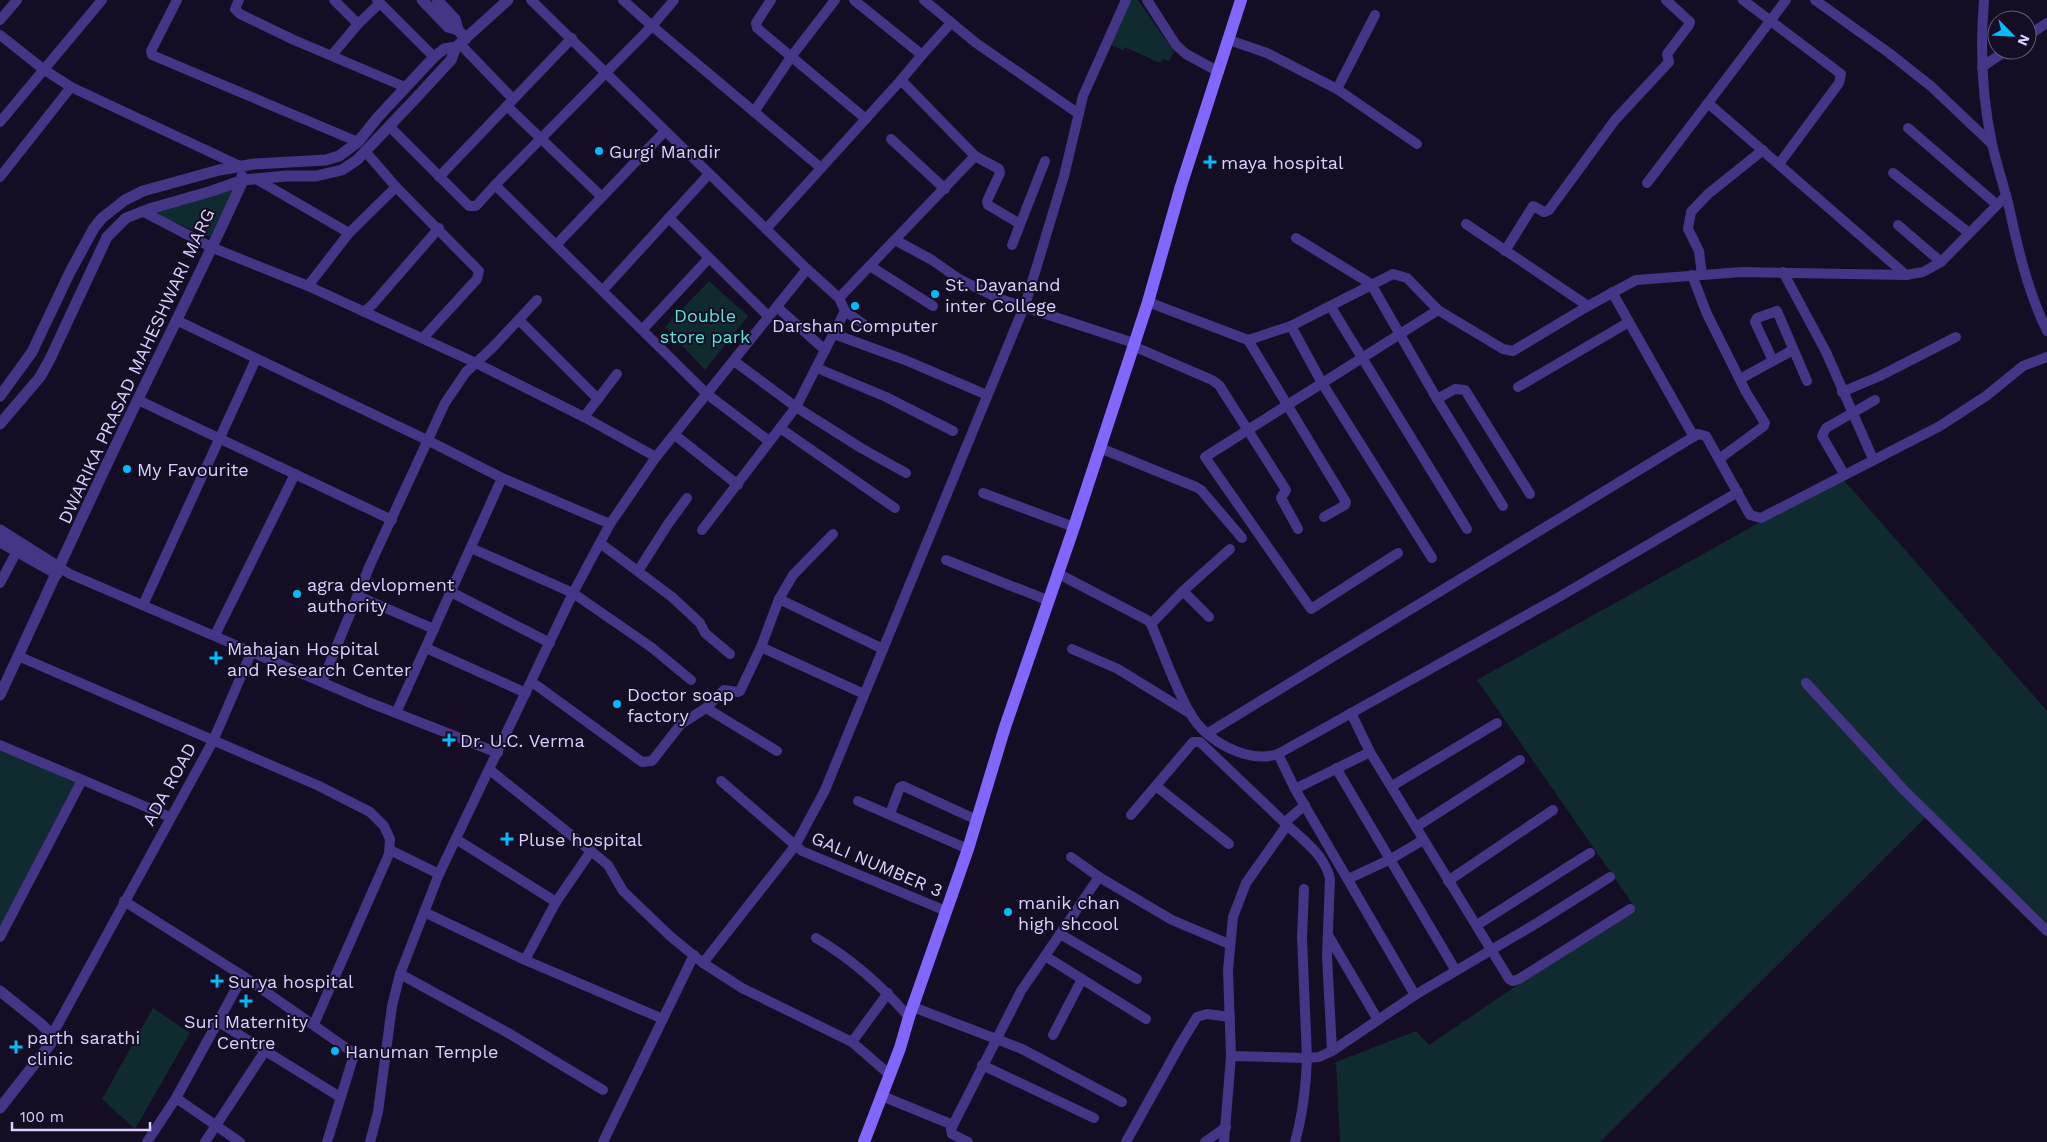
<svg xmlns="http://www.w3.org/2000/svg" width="2047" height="1142" font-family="'Work Sans',sans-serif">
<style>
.green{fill:#0f2b2f}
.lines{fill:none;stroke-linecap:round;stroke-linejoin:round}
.minor{stroke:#443586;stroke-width:10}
.tertiary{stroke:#443586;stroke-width:11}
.secondary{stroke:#8267ff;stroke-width:12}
.poi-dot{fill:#00bcfb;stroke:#140d24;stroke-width:2}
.labels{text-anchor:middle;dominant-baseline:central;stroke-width:4;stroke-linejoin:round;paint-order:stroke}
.poi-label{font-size:18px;fill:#ddd0ff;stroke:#140d24;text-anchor:start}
.park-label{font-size:18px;fill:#55e6d8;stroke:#140d24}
.street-label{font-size:18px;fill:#ddd0ff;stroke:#140d24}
</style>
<rect width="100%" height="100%" fill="#140d24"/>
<g class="green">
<polygon points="1131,0 1138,0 1174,52 1169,61 1163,59 1160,63 1125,47 1123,50 1109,44"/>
<polygon points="237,185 210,237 153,213"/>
<polygon points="709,281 748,316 705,370 665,327"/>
<polygon points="1841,477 2047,711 2047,928 1928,815 1600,1142 1340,1142 1336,1062 1416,1031 1429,1045 1634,906 1477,680"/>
<polygon points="0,749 75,782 0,927"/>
<polygon points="153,1008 190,1033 135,1129 102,1099"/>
</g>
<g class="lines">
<g class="minor">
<polyline points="177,0 151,51 152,55 358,142"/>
<polyline points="239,0 235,9 240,14 294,40 405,87"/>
<polyline points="334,0 358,24"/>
<polyline points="377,0 434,57"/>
<polyline points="623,0 652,26 674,0"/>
<polyline points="771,0 756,23 757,28 866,119"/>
<polyline points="854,0 922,55 901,80"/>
<polyline points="924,0 976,43 1079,114"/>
<polyline points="1147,0 1176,45 1186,54 1219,72"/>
<polyline points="1743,0 1841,74 1839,83 1779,164"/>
<polyline points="1815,0 1889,53 1932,87 1992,144"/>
<path d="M1984,0C1980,48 1982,97 1992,144C1997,166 2004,186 2009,207C2018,249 2028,292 2047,331"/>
<polyline points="0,20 17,0"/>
<polyline points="0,35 43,69 71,87 240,166"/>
<polyline points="2027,36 2047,23"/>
<polyline points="1229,40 1267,53 1337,89 1417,144"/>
<polyline points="460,44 513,99"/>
<polyline points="332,55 358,24 380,3"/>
<polyline points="922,55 951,23"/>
<polyline points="1982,67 2007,50"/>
<polyline points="1337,89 1375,15"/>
<polyline points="1708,103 1786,0"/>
<polyline points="507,106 602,197"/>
<polyline points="754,112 791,57 835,0"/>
<polyline points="0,122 102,0"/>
<polyline points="389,126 469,206 476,206 495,185"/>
<polyline points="1908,128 1996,204"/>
<polyline points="891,139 945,189"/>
<polyline points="365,151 396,187 479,271 477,279 423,338"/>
<polyline points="1893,173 1969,233"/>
<polyline points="0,177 71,87"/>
<polyline points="439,177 572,38"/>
<polyline points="256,179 349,233"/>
<polyline points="1647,183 1708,103 1906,275"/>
<polyline points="142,211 213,248 308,286 476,363 584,417 656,457"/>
<polyline points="669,218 769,317"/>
<polyline points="1466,224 1588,306"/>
<polyline points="1898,225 1941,262"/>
<polyline points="766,229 901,80 975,156 999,169 1000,173 987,201 988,205 1020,224"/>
<polyline points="1296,238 1371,284 1437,399 1503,506"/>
<polyline points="895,240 932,260 959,279 1000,299 1134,343"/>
<polyline points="556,245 665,131"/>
<polyline points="1012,245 1045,161"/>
<polyline points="1505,251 1533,206 1544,212 1549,210 1615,120 1669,62 1667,54 1689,25 1690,22 1666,0"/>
<polyline points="870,266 933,306"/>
<polyline points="807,269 839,298 845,311 865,325"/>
<polyline points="1783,272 1826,352 1873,459"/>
<polyline points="1692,275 1707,314 1746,392 1765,423 1764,426 1719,459"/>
<polyline points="1702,275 1699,251 1688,229 1691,212 1708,194 1763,150"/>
<polyline points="308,286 349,233 396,187"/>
<polyline points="603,290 709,174"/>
<polyline points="1612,292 1694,437"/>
<polyline points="839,298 975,156"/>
<polyline points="1148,302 1248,340"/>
<polyline points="777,307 825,350"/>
<polyline points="1331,307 1467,529"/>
<polyline points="364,312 373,304 439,228"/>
<polyline points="176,320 429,441 502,478 610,524"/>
<polyline points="519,320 598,399"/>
<polyline points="1291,326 1322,383 1432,558"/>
<polyline points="643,329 709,258"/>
<polyline points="834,334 905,360 987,395"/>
<polyline points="1133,346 1212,380 1219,385 1286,490 1281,498 1298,529"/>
<polyline points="734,361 796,407 861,448 906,473"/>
<polyline points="1773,361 1755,322 1757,318 1777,311 1807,381"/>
<polyline points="817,368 886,397 953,431"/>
<polyline points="1740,379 1793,350"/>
<polyline points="1518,387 1629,322"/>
<polyline points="1842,392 1880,376 1956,337"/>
<polyline points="1437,399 1455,389 1465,390 1530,494"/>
<polyline points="138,400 392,520"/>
<polyline points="584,417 617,374"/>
<polyline points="780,428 895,508"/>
<polyline points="675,435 738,485"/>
<polyline points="769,441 707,394 495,185 652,26 821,168"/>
<polyline points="1100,448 1196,487 1201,490 1242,538"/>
<polyline points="1844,474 1822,436 1826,428 1875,400"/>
<polyline points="983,493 1074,527"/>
<polyline points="1324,517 1345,505 1346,502 1248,340 1291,326 1393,274 1407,278 1438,310 1503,349 1513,351 1588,306 1636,280 1742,272 1906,275 1923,272 1941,262 2006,196"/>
<polyline points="702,530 796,407 845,311"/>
<polyline points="600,543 672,597 700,623 705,633 730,654"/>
<polyline points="471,548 573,593 651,647 691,680"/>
<polyline points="1398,553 1311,609 1205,457 1438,310"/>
<polyline points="946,560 1047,600"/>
<polyline points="60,568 70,574 368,702 498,753"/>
<polyline points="638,571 668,524 687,498"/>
<path d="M1057,573L1147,620L1151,624C1164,654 1174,685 1190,713C1206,741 1247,764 1278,754L1559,597L1738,492"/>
<polyline points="0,583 17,551"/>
<polyline points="1183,591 1209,617"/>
<polyline points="451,592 550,643"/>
<polyline points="358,596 434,629"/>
<polyline points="779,599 883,649"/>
<polyline points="143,605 256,359"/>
<polyline points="1151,624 1183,591 1230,549"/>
<polyline points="215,635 295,474"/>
<polyline points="761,647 864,694"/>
<polyline points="426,648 526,693"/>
<polyline points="1072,649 1118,669 1191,714"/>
<polyline points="18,656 319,786 370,812 384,826 390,839 389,854 314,1024"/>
<polyline points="322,682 370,565 445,403 466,372 493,347 537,300"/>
<polyline points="532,682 642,762 652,761 681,724 706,708 724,690 738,692 740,691 761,647 779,599 793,575 833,534"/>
<polyline points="1806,683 1904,790 2047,931"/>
<polyline points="706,708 777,751"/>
<polyline points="396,713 502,478"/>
<polyline points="1351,713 1370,752 1509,979 1513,981 1519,979 1630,909"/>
<polyline points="1208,733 1698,434 1706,436 1750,515 1761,518 1940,426 1986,396 2023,366 2047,357"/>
<polyline points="0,745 170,817"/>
<polyline points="1370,752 1295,789 1415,995 1537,923 1610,877"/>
<polyline points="1278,754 1295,789"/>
<polyline points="1336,768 1456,971"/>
<polyline points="490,770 591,851 556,902 525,960"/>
<polyline points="721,781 802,851 946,911"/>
<polyline points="1156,786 1229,844"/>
<polyline points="1392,786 1497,723"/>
<polyline points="858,801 968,849"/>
<polyline points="890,814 900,787 903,786 977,820"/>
<polyline points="1131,815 1193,742 1200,742 1287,825 1246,883 1233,917 1228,970 1231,1056 1224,1142"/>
<polyline points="1285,822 1305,805"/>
<path d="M1287,825C1304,841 1325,855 1330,879L1327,956L1332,1051"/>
<polyline points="1416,827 1520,760"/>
<polyline points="456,839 556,902"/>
<polyline points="390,850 439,874"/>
<polyline points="591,851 608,865 623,891 670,936 703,963 742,988 852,1042"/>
<polyline points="1071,857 1099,877 1172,920 1229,944"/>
<polyline points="1348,879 1391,859 1423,840"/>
<polyline points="1448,881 1553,810"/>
<polyline points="124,901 243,976 352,1052 353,1058 327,1142"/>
<polyline points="424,912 525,960 663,1019"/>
<polyline points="1477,925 1590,853"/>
<polyline points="1060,934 1137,979"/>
<polyline points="1328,935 1378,1020"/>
<polyline points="0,937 82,780"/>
<path d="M816,938C852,959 881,985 909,1017"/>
<polyline points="1045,956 1146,1019"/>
<polyline points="703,963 795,846 825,790 1026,302 1064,176 1083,96 1126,0"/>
<polyline points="400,974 510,1034 603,1090"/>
<polyline points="888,993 852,1042 890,1075"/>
<polyline points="913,1007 1022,1049 1122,1102"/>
<polyline points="217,1021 340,1097"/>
<polyline points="52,1035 213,741 252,651"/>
<polyline points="1053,1035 1082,979"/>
<polyline points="1231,1056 1307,1058 1302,937 1304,889"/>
<polyline points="982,1065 1094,1118"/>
<polyline points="882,1096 953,1125"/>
<polyline points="176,1098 240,1142"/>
<polyline points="147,1142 176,1098 243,976"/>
<polyline points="205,1142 265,1051"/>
<polyline points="370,1142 378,1112 392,1006 400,974 439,874 573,593 610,524 656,457 807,269 531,0"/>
<polyline points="603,1142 694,955"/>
<polyline points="968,1142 952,1134 951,1129 1021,991 1099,877"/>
<polyline points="1126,1142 1181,1043 1197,1017 1207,1014 1230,1017"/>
<polyline points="1205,1142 1226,1127"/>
<path d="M1295,1142C1303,1114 1306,1087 1307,1058L1319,1057L1332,1051L1415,995"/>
</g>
<g class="tertiary">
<polyline points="422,0 448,27 458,30"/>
<polyline points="437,0 455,19 458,30 466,39"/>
<polyline points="456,47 508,0"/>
<polyline points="0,396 32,352 70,272 94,228 102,218 125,200 143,191 219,170 254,164 326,160 339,156 358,142 378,117 434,57 444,49 456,47"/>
<polyline points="0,424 40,377 50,359 107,237 126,218 149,209 212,191 243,180 286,176 316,176 342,170 357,160 416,98 451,60 456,47"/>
<polyline points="0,530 60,568"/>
<polyline points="0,542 57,574"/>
<path d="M0,695C43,603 84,511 128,420C166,340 207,261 243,180L242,176"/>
<polyline points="0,991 41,1024 52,1035 51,1043 0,1108"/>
</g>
<polyline class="secondary" points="864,1142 900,1048 909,1017 968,849 1005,727 1074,527 1148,302 1181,186 1241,0"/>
</g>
<g class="poi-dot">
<circle cx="599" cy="151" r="5"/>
<path d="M1207.5 154.5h5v5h5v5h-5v5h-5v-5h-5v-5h5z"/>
<circle cx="935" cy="294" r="5"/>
<circle cx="855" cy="306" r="5"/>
<circle cx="127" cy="469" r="5"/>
<circle cx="297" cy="594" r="5"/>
<path d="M213.5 650.5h5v5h5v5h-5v5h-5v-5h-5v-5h5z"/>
<circle cx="617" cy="704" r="5"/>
<path d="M446.5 732.5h5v5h5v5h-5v5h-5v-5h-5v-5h5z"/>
<path d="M504.5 831.5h5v5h5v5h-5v5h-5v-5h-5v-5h5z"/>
<circle cx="1008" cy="912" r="5"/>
<path d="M214.5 973.5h5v5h5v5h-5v5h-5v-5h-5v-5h5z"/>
<path d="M243.5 993.5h5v5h5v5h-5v5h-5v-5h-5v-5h5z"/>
<path d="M13.5 1039.5h5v5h5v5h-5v5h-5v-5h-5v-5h5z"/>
<circle cx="335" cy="1051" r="5"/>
</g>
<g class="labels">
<g class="poi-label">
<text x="609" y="151">Gurgi Mandir</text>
<text x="1221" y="162">maya hospital</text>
<text x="945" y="284">St. Dayanand<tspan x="945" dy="21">inter College</tspan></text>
<text x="855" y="325" text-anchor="middle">Darshan Computer</text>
<text x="137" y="469">My Favourite</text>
<text x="307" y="584">agra devlopment<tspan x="307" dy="21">authority</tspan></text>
<text x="227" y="648">Mahajan Hospital<tspan x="227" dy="21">and Research Center</tspan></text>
<text x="627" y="694">Doctor soap<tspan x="627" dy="21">factory</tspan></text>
<text x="460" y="740">Dr. U.C. Verma</text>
<text x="518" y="839">Pluse hospital</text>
<text x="1018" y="902">manik chan<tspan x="1018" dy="21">high shcool</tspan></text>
<text x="228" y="981">Surya hospital</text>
<text x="246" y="1021" text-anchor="middle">Suri Maternity<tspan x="246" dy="21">Centre</tspan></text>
<text x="27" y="1037">parth sarathi<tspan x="27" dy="21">clinic</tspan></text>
<text x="345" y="1051">Hanuman Temple</text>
</g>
<g class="park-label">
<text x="705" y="315">Double<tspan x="705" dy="21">store park</tspan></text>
</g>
<g class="street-label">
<text transform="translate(136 366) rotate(-65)">DWARIKA PRASAD MAHESHWARI MARG</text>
<text transform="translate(169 784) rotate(-61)">ADA ROAD</text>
<text transform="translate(877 864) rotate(23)">GALI NUMBER 3</text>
</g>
</g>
<g transform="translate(2012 35) rotate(114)"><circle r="24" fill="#140d24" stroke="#645b7c"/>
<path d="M0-4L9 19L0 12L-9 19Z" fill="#00bcfb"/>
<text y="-8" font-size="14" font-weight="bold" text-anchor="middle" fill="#ddd0ff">N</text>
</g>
<path d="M12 1122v8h138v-8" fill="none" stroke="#ddd0ff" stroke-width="2.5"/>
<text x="20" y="1122" font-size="15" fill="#ddd0ff" stroke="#140d24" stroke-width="4" paint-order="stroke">100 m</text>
</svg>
